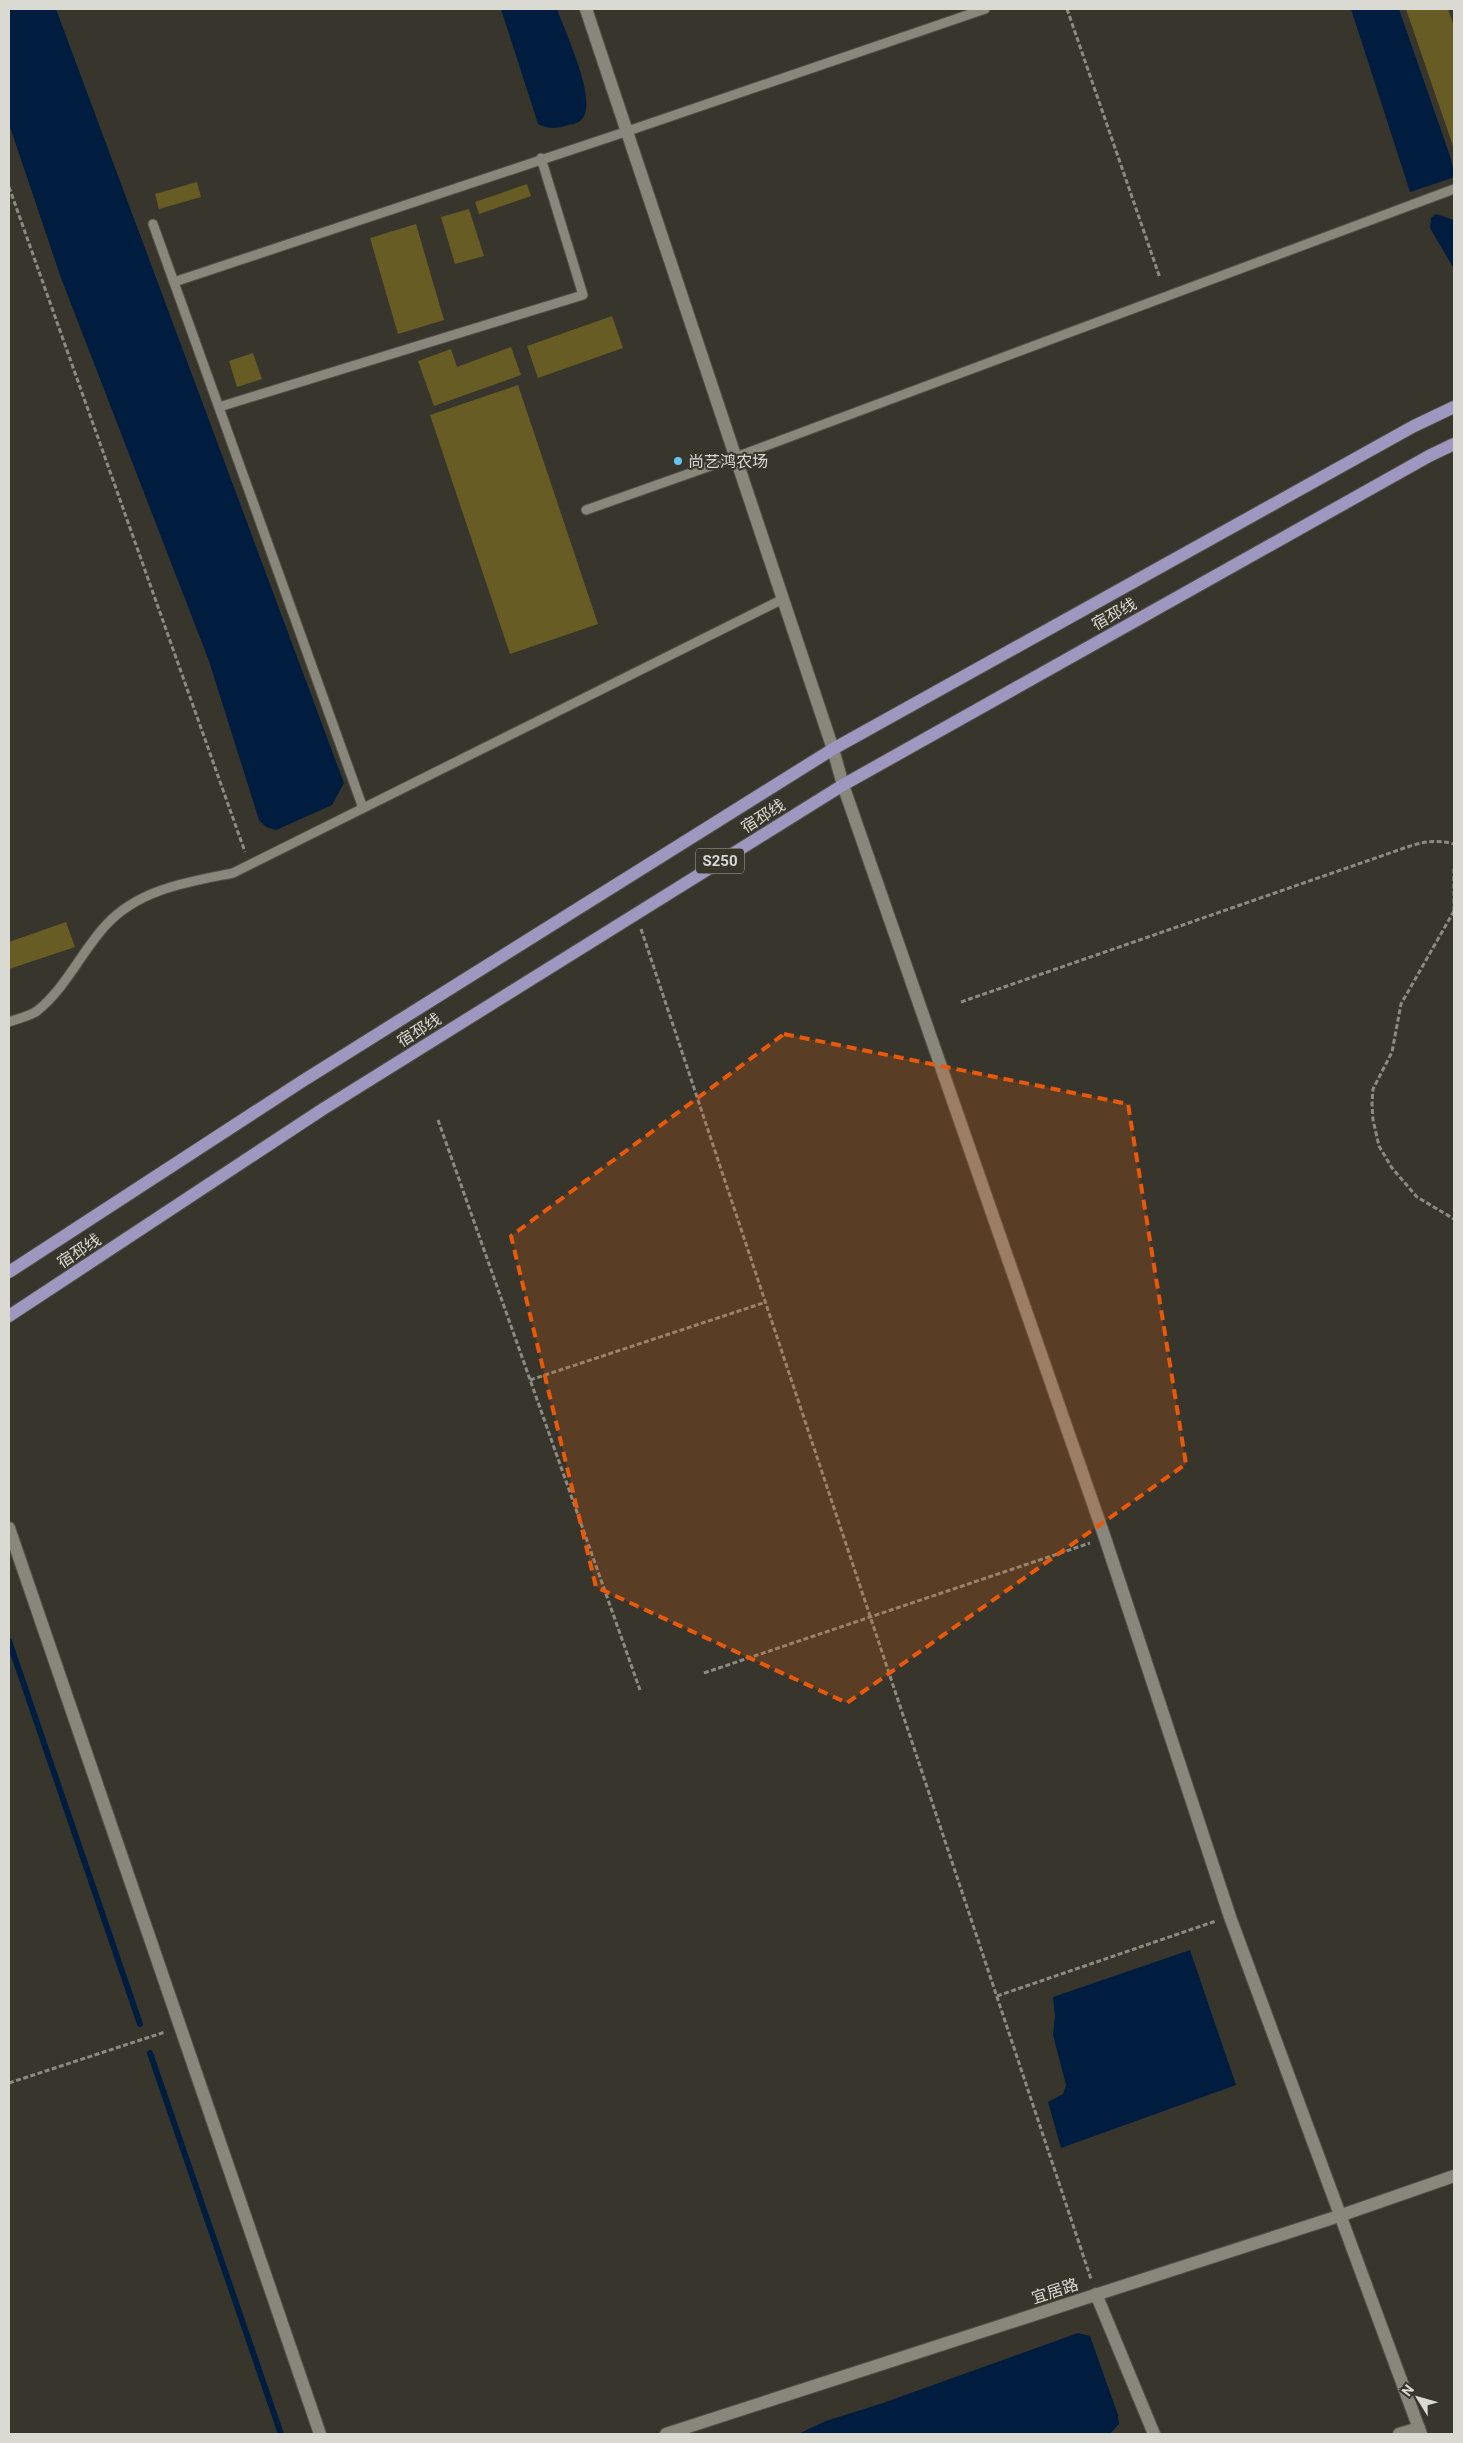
<svg xmlns="http://www.w3.org/2000/svg" width="1463" height="2443" font-family="Roboto,'Noto Sans SC',sans-serif">
<style>
.water{fill:#001d3f}
.lines{fill:none;stroke-linecap:round;stroke-linejoin:round}
.stream{stroke:#001d3f;stroke-width:6}
.building{fill:#665c24}
.lane-casing{stroke:#535249;stroke-width:11}
.street-casing{stroke:#535249;stroke-width:14}
.primary-casing{stroke:#535249;stroke-width:14}
.path{stroke:#8c8b82;stroke-width:3;stroke-dasharray:5 2.5;stroke-linecap:butt}
.lane{stroke:#89877b;stroke-width:9}
.street{stroke:#89877b;stroke-width:12}
.primary{stroke:#9e98c0;stroke-width:12}
.marked{fill:#e8590c;fill-opacity:0.2;stroke:#e8590c;stroke-width:4;stroke-dasharray:10 6;stroke-linejoin:round}
.poi-dot{fill:#67c4f0;stroke:#38362c;stroke-width:2}
.labels{text-anchor:middle;dominant-baseline:central;stroke-width:4;stroke-linejoin:round;paint-order:stroke}
.shield{fill:#38362c;stroke:#a9a8a0;stroke-width:1}
.shield-label{font-size:15px;font-weight:bold;fill:#dad9d2}
.poi-label{font-size:16px;fill:#dad9d2;stroke:#38362c;text-anchor:start}
.street-label{font-size:16px;fill:#dad9d2;stroke:#38362c}
</style>
<rect width="100%" height="100%" fill="#38362c"/>
<g class="water">
<polygon points="9,9 56,9 344,783 332,805 276,830 266,827 259,820 209,661 61,278 9,124"/>
<path d="M501,9H557C565,32 595,94 584,116C581,123 574,124 568,125C556,129 549,129 538,124Z"/>
<polygon points="1351,9 1399,9 1451,159 1454,173 1452,178 1410,192"/>
<polygon points="1436,214 1454,220 1454,269 1430,228 1431,218"/>
<polygon points="1190,1950 1236,2085 1061,2148 1048,2102 1063,2094 1066,2085 1053,2035 1055,2016 1053,1997"/>
<polygon points="1078,2333 1090,2336 1118,2415 1119,2424 1110,2434 798,2434 826,2421 883,2403"/>
</g>
<g class="lines">
<g class="stream">
<polyline points="9,1641 140,2024"/>
<polyline points="150,2053 281,2434"/>
</g>
</g>
<g class="building">
<polygon points="1406,9 1448,9 1454,26 1454,149"/>
<polygon points="197,182 201,197 159,209 155,194"/>
<polygon points="527,184 531,196 479,214 475,202"/>
<polygon points="469,209 484,256 455,264 441,217"/>
<polygon points="416,224 444,320 398,334 370,238"/>
<polygon points="612,316 623,348 538,378 527,346"/>
<polygon points="511,347 521,375 434,406 418,361 451,349 457,367"/>
<polygon points="253,353 262,379 237,387 229,361"/>
<polygon points="518,385 598,624 510,654 430,415"/>
<polygon points="66,922 75,947 9,969 9,942"/>
</g>
<g class="lines">
<g class="lane-casing">
<g id="lane">
<polyline points="153,224 363,808"/>
<polyline points="174,282 628,131 985,9"/>
<polyline points="219,407 583,295 541,158"/>
<polyline points="586,510 736,457 1454,189"/>
<path d="M9,1022C17,1019 30,1016 37,1011C66,988 81,952 106,925C139,889 188,882 233,873L783,599"/>
</g>
</g>
<g class="street-casing">
<g id="street">
<polyline points="586,9 833,749 843,785 1105,1538 1230,1917 1421,2434"/>
<polyline points="9,1528 320,2434"/>
<polyline points="1096,2294 1154,2434"/>
<polyline points="666,2434 1339,2216 1454,2176"/>
<polyline points="1399,2434 1419,2428"/>
</g>
</g>
<g class="primary-casing">
<g id="primary">
<polyline points="9,1272 301,1082 833,749 1414,426 1454,407"/>
<polyline points="9,1316 323,1109 843,785 1429,456 1454,444"/>
</g>
</g>
<g class="path">
<polyline points="1067,9 1160,278"/>
<polyline points="9,187 245,852"/>
<polyline points="1454,911 1401,1004 1392,1052 1373,1089 1372,1103 1373,1120 1379,1146 1392,1168 1417,1197 1454,1219"/>
<polyline points="1454,911 1454,867"/>
<polyline points="641,929 1091,2279"/>
<path d="M961,1002L1413,845C1428,841 1439,840 1454,844"/>
<polyline points="438,1120 640,1690"/>
<polyline points="530,1380 766,1302"/>
<polyline points="704,1673 1090,1543"/>
<polyline points="997,1996 1216,1921"/>
<polyline points="9,2083 165,2032"/>
</g>
<use href="#lane" class="lane"/>
<use href="#street" class="street"/>
<use href="#primary" class="primary"/>
</g>
<path class="marked" d="M784,1034L1128,1104L1186,1464L847,1703L596,1587L511,1236Z"/>
<circle class="poi-dot" cx="678" cy="461" r="5"/>
<g class="labels">
<rect class="shield" x="696" y="848.5" width="48" height="25" rx="4"/>
<g class="shield-label">
<text x="720" y="861">S250</text>
</g>
<g class="poi-label">
<text x="688" y="461">尚艺鸿农场</text>
</g>
<g class="street-label">
<text transform="translate(1114 614) rotate(-29)">宿邳线</text>
<text transform="translate(763 816) rotate(-32)">宿邳线</text>
<text transform="translate(419 1030) rotate(-32)">宿邳线</text>
<text transform="translate(79 1251) rotate(-33)">宿邳线</text>
<text transform="translate(1055 2291) rotate(-18)">宜居路</text>
</g>
</g>
<rect width="1463" height="2443" fill="none" stroke="#dad9d2" stroke-width="20"/>
<g transform="translate(1418 2398) rotate(307)" stroke="#38362c" stroke-width="4" paint-order="stroke">
<path d="M0-4L9 19L0 12L-9 19Z" fill="#dad9d2"/>
<text y="-8" font-size="14" font-weight="bold" text-anchor="middle" fill="#dad9d2">N</text>
</g>
</svg>
